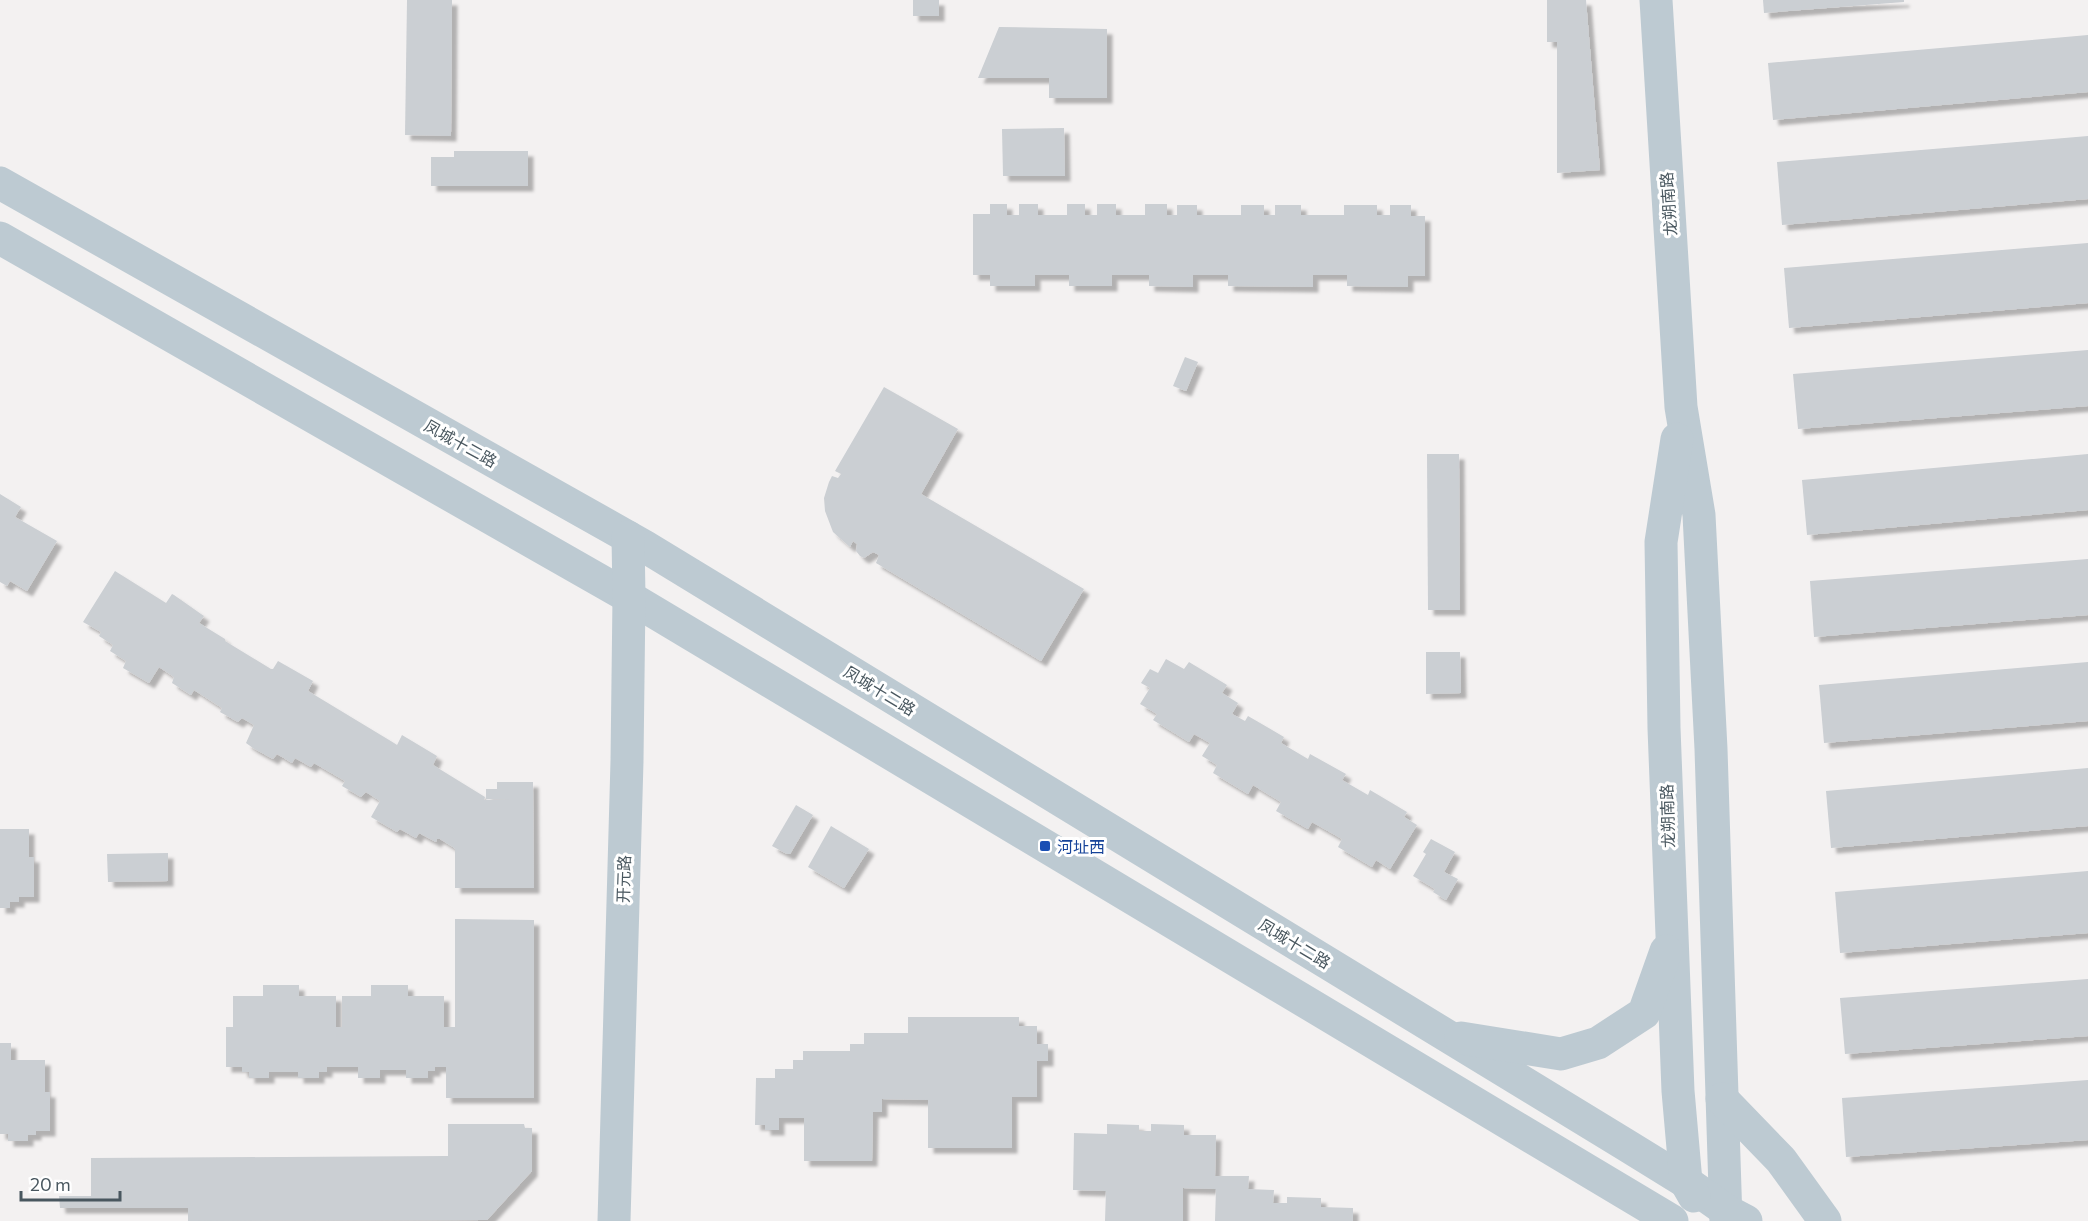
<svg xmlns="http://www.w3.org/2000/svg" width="2088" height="1221" font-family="Commissioner,'Noto Sans SC',sans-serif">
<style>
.building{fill:#cbcfd3;filter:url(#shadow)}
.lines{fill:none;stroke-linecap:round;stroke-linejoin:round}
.secondary{stroke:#bdcad2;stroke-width:33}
.transit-dot{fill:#1a4fb4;stroke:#fff;stroke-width:2}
.labels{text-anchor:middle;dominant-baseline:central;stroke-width:6;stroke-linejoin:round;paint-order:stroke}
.street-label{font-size:16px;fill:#49575f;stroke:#fff}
.transit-label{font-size:16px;fill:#164399;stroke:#fff;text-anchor:start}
</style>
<defs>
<filter id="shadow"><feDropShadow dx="5.5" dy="5.5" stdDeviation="1.5" flood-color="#0004"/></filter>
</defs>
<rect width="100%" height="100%" fill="#f3f1f1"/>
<g class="building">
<polygon points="407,0 452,0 451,136 405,135"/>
<rect x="913" y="0" width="26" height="16"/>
<polygon points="1547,0 1586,0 1600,170 1557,173 1557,42 1547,42"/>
<polygon points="1763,0 1904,0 1904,2 1764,13"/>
<polygon points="999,27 1107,29 1107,98 1049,98 1049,78 978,78"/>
<polygon points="2088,35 2088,92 1773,120 1768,63"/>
<polygon points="1064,128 1065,176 1003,176 1002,129"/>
<polygon points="2088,136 2088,199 1782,225 1777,162"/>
<polygon points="454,151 528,151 528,186 431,186 431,157 454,157"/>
<polygon points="990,204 1007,204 1007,215 1019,215 1019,204 1038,204 1038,215 1067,215 1067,204 1085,204 1085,215 1097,215 1097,204 1116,204 1116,215 1145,215 1145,204 1167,204 1167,215 1177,215 1177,205 1197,205 1197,215 1241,215 1241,205 1264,205 1264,215 1275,215 1275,205 1301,205 1301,215 1344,215 1344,205 1377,205 1377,215 1390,215 1390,205 1411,205 1411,216 1425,216 1425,276 1408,276 1408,287 1347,286 1347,275 1313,275 1313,287 1228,286 1228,275 1193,275 1193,287 1149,286 1149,275 1112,275 1112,286 1069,286 1069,275 1035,275 1035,286 990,286 990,275 973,275 973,214 990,214"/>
<polygon points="2088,243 2088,303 1789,328 1784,268"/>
<polygon points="2088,350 2088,406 1798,429 1793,374"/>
<polygon points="1185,357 1198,362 1186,391 1173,386"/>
<polygon points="884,387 958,429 921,494 1084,589 1041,661 876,563 879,555 873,552 864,558 860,556 856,551 857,544 853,541 850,547 833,532 825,511 824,498 829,482 832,476 838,478 841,474 835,471"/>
<polygon points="1427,454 1459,454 1460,610 1428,610"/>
<polygon points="2088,454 2088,510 1807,535 1802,480"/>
<polygon points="0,494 21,507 15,517 57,541 27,591 10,581 7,586 0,582"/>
<polygon points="2088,559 2088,615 1814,637 1810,581"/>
<polygon points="115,571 166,603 172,594 174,595 201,614 204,616 199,623 225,639 225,641 271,669 273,669 278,661 313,681 308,691 394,743 397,745 402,735 437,756 433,765 485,797 484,800 510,800 486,799 486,789 497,789 497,782 533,782 534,888 455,888 455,849 453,847 440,839 437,839 436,842 419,833 416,838 400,829 397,832 371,817 380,801 366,792 361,797 342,786 345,781 314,763 311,767 295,758 292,763 277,754 273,759 253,748 246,743 254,725 242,718 238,722 220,712 222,708 194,690 191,695 172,683 174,677 159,667 149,683 123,668 126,661 110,651 113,645 99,636 101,632 83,622"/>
<polygon points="1426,652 1460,652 1461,693 1426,694"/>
<polygon points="1166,659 1184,669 1189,662 1227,685 1222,693 1238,703 1232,714 1245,721 1248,716 1284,737 1281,743 1308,759 1310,754 1346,774 1342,780 1368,795 1370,790 1407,812 1404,817 1417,825 1390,869 1376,860 1372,867 1338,847 1342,839 1312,822 1308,829 1276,811 1281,802 1253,785 1248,794 1213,773 1217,765 1202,756 1210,743 1194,734 1189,742 1153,720 1157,714 1140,704 1150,688 1141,683 1150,669 1158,673"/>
<polygon points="2088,662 2088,721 1824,743 1819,685"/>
<polygon points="2088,768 2088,826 1831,848 1826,791"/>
<polygon points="796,805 813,815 790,854 787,854 772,846"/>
<polygon points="831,826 869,849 844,888 808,867"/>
<polygon points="0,829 29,829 29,857 34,857 34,897 19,897 19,902 10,902 10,908 0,908"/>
<polygon points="1431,839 1455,852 1444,872 1458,879 1446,900 1433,892 1435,889 1413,876 1426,854 1423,852"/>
<polygon points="168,853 168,881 108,882 107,854"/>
<polygon points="2088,871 2088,933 1840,953 1835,892"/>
<polygon points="455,919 534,920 534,1098 446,1098 446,1067 435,1067 435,1071 428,1071 428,1078 406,1078 406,1070 380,1070 380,1078 358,1078 358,1067 327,1067 327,1072 319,1072 319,1078 298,1078 298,1072 269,1072 269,1078 249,1078 249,1072 242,1072 242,1067 226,1067 226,1027 233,1027 233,996 263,996 263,985 299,985 299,996 336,996 336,1027 342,1027 342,996 371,996 371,985 408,985 408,996 444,996 444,1027 455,1027"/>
<polygon points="2088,979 2088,1036 1845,1054 1840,998"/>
<polygon points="908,1017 1019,1017 1019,1026 1037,1026 1037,1044 1048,1044 1048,1061 1037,1061 1037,1097 1012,1097 1012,1148 928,1148 928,1100 882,1099 882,1112 873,1112 872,1161 804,1161 804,1118 779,1118 779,1130 765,1130 765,1125 755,1125 756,1078 775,1078 775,1069 793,1069 793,1060 803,1060 803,1051 850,1051 850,1044 864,1044 864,1033 908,1033"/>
<polygon points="0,1043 11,1043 11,1060 45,1060 45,1092 50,1092 50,1131 36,1131 36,1135 28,1135 28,1141 8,1141 8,1134 0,1134"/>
<polygon points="2088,1080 2088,1140 1846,1157 1842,1098"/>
<polygon points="448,1124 524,1124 525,1128 532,1128 532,1171 487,1220 188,1221 188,1208 60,1208 59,1196 91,1196 91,1158 448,1156"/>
<polygon points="1107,1124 1139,1125 1139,1131 1151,1131 1151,1124 1184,1125 1184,1135 1216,1135 1215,1176 1249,1176 1248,1189 1274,1190 1273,1203 1287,1203 1287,1197 1321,1198 1321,1207 1353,1208 1353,1221 1215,1221 1216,1189 1183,1188 1183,1221 1105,1221 1106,1191 1073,1190 1074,1133 1107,1134"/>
</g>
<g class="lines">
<g class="secondary">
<polyline points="1656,0 1681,407 1699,515 1711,749 1726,1221"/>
<polyline points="0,183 644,546 1626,1145 1686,1182 1727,1211 1746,1221"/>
<polyline points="0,238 629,597 1672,1221"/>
<polyline points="1677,439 1661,542 1664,728 1678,1091 1686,1182 1694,1196"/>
<polyline points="1461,1038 1561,1054 1598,1043 1644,1013 1666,951"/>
<polyline points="1722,1099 1781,1160 1825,1221"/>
<polyline points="614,1221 627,761 629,597 628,537"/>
</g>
</g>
<rect class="transit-dot" x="1039" y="840" width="12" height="12" rx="3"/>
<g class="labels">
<g class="street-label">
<text transform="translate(1668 204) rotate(-94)">龙朔南路</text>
<text transform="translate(461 443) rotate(29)">凤城十二路</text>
<text transform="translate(880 690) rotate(31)">凤城十二路</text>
<text transform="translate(1667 816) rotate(-92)">龙朔南路</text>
<text transform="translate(623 879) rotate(-88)">开元路</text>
<text transform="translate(1295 943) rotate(31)">凤城十二路</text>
</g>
<g class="transit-label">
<text x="1057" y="846">河址西</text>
</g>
</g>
<path d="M21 1191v9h99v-9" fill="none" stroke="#49575f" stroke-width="3"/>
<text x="30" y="1191" font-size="18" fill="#49575f" stroke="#ffffff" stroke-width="4.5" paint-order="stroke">20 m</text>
</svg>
